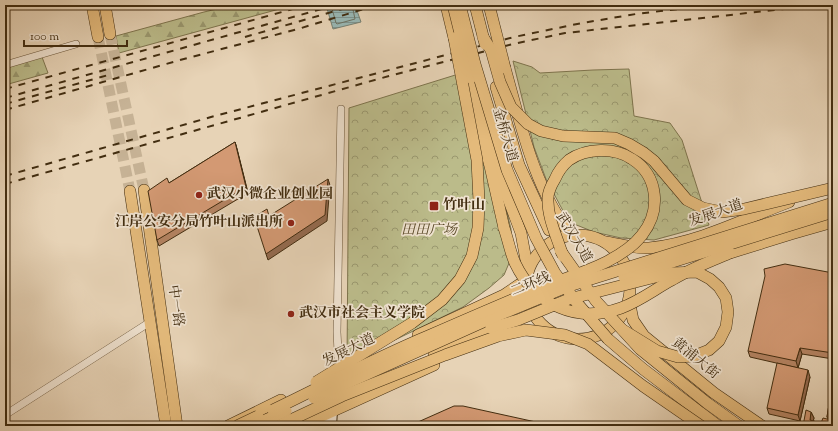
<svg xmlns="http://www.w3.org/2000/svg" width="838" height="431" font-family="'Sorts Mill Goudy','Noto Serif SC',serif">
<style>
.forest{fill:url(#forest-firs);stroke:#7e744d}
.park{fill:url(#park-crowns);stroke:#7e744d}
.water{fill:url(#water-rules);stroke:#768072}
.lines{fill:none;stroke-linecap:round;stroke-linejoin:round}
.shore{stroke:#6d7262;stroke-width:1}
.primary-tunnel{stroke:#c6b295;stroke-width:11;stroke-dasharray:11 5.5;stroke-linecap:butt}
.minor-casing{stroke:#6b563a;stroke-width:8}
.secondary-casing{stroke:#422d10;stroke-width:12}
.primary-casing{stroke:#422d10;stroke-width:12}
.trunk-casing{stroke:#422d10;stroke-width:12}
.minor{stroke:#efe2d0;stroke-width:7}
.secondary{stroke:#efe2d0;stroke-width:10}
.primary{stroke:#e4ba7b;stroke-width:11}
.trunk{stroke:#e4ba7b;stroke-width:11}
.rail{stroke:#422d10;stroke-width:2;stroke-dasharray:7 7;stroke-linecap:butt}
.primary-bridge-casing{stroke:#422d10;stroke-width:12;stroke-linecap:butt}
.trunk-bridge-casing{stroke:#422d10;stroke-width:12;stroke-linecap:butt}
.primary-bridge{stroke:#e4ba7b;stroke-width:11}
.trunk-bridge{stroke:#e4ba7b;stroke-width:11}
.wall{fill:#b58463;stroke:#422d10}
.shaded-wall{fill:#946b50;stroke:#422d10}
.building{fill:#d39973;stroke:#422d10}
.poi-dot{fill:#8f2418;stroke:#efe2d0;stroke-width:1.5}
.labels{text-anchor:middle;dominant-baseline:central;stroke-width:3.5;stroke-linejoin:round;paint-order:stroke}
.street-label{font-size:14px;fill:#422d10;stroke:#efe2d0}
.poi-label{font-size:14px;font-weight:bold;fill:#422d10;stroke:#efe2d0;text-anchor:start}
.park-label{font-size:14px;font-style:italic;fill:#5a4928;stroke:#efe2d0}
</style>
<defs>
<pattern id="forest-firs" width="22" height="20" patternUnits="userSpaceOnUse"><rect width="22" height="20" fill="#bbbb8a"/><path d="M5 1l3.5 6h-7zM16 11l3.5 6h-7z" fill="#9a986f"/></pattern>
<pattern id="park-crowns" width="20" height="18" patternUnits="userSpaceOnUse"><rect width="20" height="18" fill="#bbbb8a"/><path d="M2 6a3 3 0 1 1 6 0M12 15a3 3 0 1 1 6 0" fill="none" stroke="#9a986f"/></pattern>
<pattern id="water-rules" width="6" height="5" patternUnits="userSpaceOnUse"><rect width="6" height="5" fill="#98b7b4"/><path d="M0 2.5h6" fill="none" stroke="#7e9591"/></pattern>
</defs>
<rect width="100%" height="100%" fill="#e7d3b6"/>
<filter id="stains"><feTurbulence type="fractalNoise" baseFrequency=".005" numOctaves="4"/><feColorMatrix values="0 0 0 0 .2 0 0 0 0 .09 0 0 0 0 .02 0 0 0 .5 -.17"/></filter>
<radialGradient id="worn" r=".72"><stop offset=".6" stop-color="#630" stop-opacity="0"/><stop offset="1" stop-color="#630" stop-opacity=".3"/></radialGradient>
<g class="forest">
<polygon points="234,5 294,5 119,53 116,36 204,12"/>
<polygon points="42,57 48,73 5,85 5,68"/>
</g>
<g class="park">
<polygon points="513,61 532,67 540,73 593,70 629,69 634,116 670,123 682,140 709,225 654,240 621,238 594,232 569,222 546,179 534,147"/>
<polygon points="465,72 501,188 511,229 512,256 504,275 489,288 463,307 347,363 349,108"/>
</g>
<polygon class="water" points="326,5 355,5 361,22 333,29"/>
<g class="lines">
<polyline class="shore" points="331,5 336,23 337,24 355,19 352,5"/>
<g class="primary-tunnel">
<polyline points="110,34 144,190"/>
<polyline points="98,37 130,191"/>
</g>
<g class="minor-casing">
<g id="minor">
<polyline points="5,65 76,44"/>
<polyline points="339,371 337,332 341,109"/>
<polyline points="5,415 150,322"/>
</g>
</g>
<g class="secondary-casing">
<polyline id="secondary" points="326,426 332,411 331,426"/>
</g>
<g class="primary-casing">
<g id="primary">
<polyline points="92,5 98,37"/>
<polyline points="105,5 110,34"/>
<path d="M505,68C521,125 534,188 571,235"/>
<polyline points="471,78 499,174 521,233 528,271"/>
<polyline points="144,190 177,426"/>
<polyline points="130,191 166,426"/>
<circle cx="578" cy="287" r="52"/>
<path d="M606,242C617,244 638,249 649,248C698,243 744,219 789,202"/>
<polyline points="629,300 633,320 644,336 714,393 762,426"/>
<polyline points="418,335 504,295 526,280"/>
<polyline points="228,426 281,400"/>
<polyline points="300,426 434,365"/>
</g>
</g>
<g class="trunk-casing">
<g id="trunk">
<polyline points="446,5 454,38"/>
<polyline points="496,87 519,165 549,230"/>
<polyline points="471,94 490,166 504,228"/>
<polyline points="730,253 791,234 833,222"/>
<polyline points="608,339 643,369 718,426"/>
<polyline points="434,354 491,328"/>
</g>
</g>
<use href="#minor" class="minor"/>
<use href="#secondary" class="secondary"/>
<use href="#primary" class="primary"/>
<use href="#trunk" class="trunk"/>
<g class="rail">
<polyline points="245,37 356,5"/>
<polyline points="5,89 307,5"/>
<polyline points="5,98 325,8"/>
<polyline points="5,104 112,74"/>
<polyline points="5,110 180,60 298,29 377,5"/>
<polyline points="5,176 211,117 514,37 582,23 636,14 712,5"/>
<polyline points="5,184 389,76 513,44 565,33 821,5"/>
</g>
<g class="primary-bridge-casing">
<g id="primary-bridge">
<polyline points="453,5 471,78"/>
<polyline points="489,5 505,68"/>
</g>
</g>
<g class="trunk-bridge-casing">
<g id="trunk-bridge">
<polyline points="460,5 475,64 507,170 536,238 555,273 577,303 608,339"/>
<polyline points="475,5 485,44"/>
<polyline points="483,37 491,50 500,82 511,107 528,124 541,131 563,136 615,138 629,144 644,153 654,161 687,200 703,208 722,212 744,209 833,188"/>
<path d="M504,228C508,239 510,252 515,263C535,305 577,324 621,308C640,301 655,289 672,280C690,269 711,261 730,253"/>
<polyline points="560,250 596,301 640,349 707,403 739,426"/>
<polyline points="624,277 833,212"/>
<polyline points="491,328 518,320 569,299 671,273 697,272 710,279 719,287 726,298 728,312 726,327 719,341 709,350 694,356 678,357 657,351 623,330"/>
<polyline points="316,382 412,323 442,300 460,279 472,256 478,228 479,201 477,160 454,38"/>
<polyline points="314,398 494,317 569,286 833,203"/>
<path d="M273,410C325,385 375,358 428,336C467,319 506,302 545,286C576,274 621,262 642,235C661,211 659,176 632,159C615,147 586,148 569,160C563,165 558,172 555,179C552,184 548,191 548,198C547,217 557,237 563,256"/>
<polyline points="237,426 258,416"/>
<polyline points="252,426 286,411"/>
<polyline points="278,426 342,396 445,355 498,336 526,330 565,335 588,344 643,386 701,426"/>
</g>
</g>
<use href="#primary-bridge" class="primary-bridge"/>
<use href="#trunk-bridge" class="trunk-bridge"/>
</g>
<g class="wall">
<polygon points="235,142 237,149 248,193 159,246 157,240 169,183"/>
<polygon points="833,273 833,359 802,354 798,368 750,357 748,351"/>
<polygon points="810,377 800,421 769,414 767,408"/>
<polygon points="833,379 833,426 803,426 811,412 814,418 813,421 821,423 828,419 827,417"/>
</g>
<g class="shaded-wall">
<polygon points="235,142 237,149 248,193 246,187"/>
<polygon points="328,179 330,185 327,221 268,260 266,254"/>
<polygon points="800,348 802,354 798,368 796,361"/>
<polygon points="808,370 810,377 800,421 798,415"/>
<polygon points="811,412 814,418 812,426 810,420"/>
<polygon points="831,420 833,424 833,426 830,426"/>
</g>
<g class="building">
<polygon points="235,142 246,187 157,240 148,191 167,178 169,183"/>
<polygon points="328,179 325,215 266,254 254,217 267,209 269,216"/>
<polygon points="785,264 833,273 833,353 800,348 796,361 748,351 765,276 764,269"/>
<polygon points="777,363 808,370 798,415 767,408"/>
<polygon points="833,379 833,418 827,417"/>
<polygon points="454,406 463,406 554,426 409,426"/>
<polygon points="806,410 811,412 810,420 821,423 823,418 831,420 830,426 803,426"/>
</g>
<g class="poi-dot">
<circle cx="199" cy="195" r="4"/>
<rect x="429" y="201" width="10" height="10" rx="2"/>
<circle cx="291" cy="223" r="4"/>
<circle cx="291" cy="314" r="4"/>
</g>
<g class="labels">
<g class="street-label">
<text transform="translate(504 135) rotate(74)">金桥大道</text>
<text transform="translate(716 214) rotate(-19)">发展大道</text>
<text transform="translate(573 238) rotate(59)">武汉大道</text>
<text transform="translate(531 285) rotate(-22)">二环线</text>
<text transform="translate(175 306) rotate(82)">中一路</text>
<text transform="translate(349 351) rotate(-26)">发展大道</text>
<text transform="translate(695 359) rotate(39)">黄浦大街</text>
</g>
<g class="poi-label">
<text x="207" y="195">武汉小微企业创业园</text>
<text x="443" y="206">竹叶山</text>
<text x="283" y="223" text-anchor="end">江岸公安分局竹叶山派出所</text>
<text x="299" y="314">武汉市社会主义学院</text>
</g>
<g class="park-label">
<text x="429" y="231">田田广场</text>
</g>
</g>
<rect width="838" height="431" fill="none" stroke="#e7d3b6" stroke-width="20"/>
<rect x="6" y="6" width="826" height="419" fill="none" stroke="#422d10" stroke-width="2"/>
<rect x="10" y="10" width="818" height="411" fill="none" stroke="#422d10"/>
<path d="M24 40v6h103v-6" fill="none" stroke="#422d10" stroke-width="2"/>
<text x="30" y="40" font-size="12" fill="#422d10" stroke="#efe2d0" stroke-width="3" paint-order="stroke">100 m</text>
<rect width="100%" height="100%" filter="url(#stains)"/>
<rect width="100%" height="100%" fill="url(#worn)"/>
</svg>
